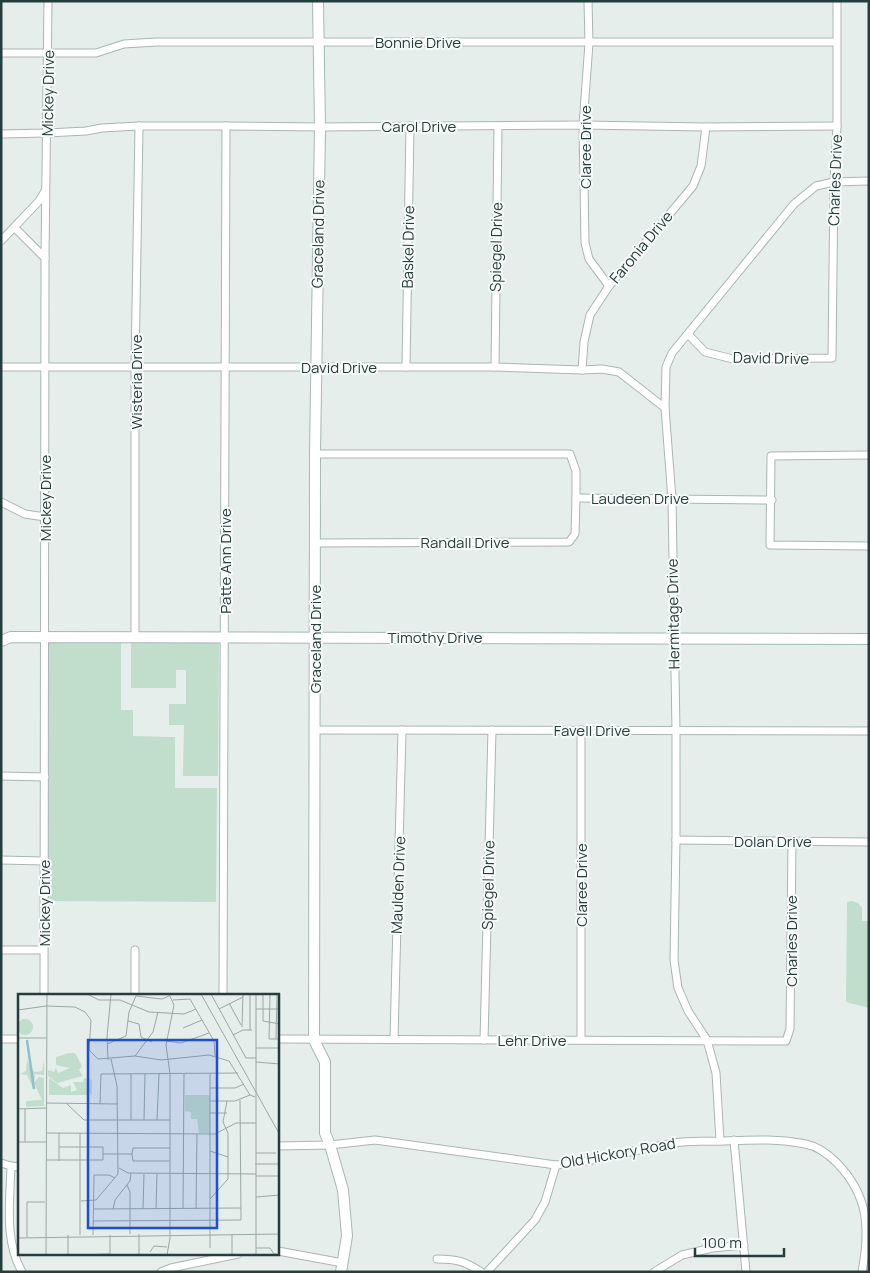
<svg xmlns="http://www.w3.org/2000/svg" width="870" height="1273" font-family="Manrope,sans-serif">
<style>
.green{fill:#c1ddcc}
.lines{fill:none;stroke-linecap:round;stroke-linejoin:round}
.street-casing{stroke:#a9b6b3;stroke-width:9}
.secondary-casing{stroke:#a5b8b4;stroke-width:12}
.street{stroke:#fff;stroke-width:7}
.secondary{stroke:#fff;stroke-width:10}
.labels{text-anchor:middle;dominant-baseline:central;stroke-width:4;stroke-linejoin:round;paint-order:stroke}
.street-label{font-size:15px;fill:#263e3b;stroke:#f6faf9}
.inset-river{fill:none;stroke:#93bccd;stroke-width:2.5}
.inset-road{fill:none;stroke:#99a8a5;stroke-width:1}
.view{fill:#1d4ed8;fill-opacity:0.15;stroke:#1d4ed8;stroke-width:2.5}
.inset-edge{fill:none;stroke:#263e3b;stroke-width:2.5}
</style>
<rect width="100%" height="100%" fill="#e6eeeb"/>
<g class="green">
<polygon points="48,641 121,641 121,710 133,710 133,736 175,737 175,788 217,788 216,902 47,901"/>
<polygon points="131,642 219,643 218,776 183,776 184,725 169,725 169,704 186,704 186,670 176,670 176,688 131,688"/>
<polygon points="852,901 858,903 862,908 862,921 869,921 869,1008 846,1002 847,902"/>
</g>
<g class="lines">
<g class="street-casing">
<g id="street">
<polyline points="588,1 589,43 583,125 585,243 589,259 609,286"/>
<polyline points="1,53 96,53 124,44 156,42 836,42"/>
<polyline points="1,134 47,133 86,131 102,128 139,126 226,126 320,127 583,125 706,127 837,126"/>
<polyline points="15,228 45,258"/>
<polyline points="1,241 39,201 45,191"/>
<polyline points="688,334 705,352 733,359 832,358 834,182 837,126 837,1"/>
<polyline points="1,367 495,367 582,370 602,369 619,372 665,408"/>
<polyline points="406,367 410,126"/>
<polyline points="495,367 498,126"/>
<polyline points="582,370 584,342 590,315 609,286 693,186 701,166 706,127"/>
<polyline points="869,455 771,456 770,545 869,546"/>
<polyline points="576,498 772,500"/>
<polyline points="1,502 25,514 45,517"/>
<polyline points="315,543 569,542 575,534 576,498 576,471 570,454 315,454"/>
<polyline points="135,637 135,367 139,126"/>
<polyline points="315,730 869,731"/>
<polyline points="581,730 581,1040"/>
<polyline points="1,776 45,777"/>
<polyline points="676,840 869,842"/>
<polyline points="1,860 44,861"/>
<polyline points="1,950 43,950"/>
<polyline points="44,996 45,258 48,1"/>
<polyline points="135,996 135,950"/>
<polyline points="223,996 226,126"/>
<polyline points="1,1039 19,1039"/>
<polyline points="278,1039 786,1041 790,1029 792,841"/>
<polyline points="394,1039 402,730"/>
<polyline points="484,1040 492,730"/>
<polyline points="734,1140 746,1272"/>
<polyline points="720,1141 716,1073 707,1040 688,1011 678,988 674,960 676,840 676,731 672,499 665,408 666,367 672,353 794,204 816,186 834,182 869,181"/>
<path d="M278,1146L330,1145L375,1140L556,1165C597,1162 635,1149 675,1143C690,1140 706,1142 721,1141C748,1140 778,1138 805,1144C817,1146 829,1155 837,1163C869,1196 870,1229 862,1272"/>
<polyline points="1,1163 11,1166 19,1167"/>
<path d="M11,1166C10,1202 4,1240 22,1272"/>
<polyline points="278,1251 343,1263"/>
<path d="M437,1259C456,1259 465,1261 481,1272"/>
<polyline points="161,1272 171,1268 238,1254"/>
<polyline points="487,1272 535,1220 545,1202 556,1165"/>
<polyline points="654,1272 682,1255 712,1248 744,1245"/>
</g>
</g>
<g class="secondary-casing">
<g id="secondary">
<polyline points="318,1 320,127 315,454 314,1040 325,1062 325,1133 330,1145 343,1190 347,1236 341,1272"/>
<polyline points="1,641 11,637 869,639"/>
</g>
</g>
<use href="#street" class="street"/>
<use href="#secondary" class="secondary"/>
</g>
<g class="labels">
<g class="street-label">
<text x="418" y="42">Bonnie Drive</text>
<text transform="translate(48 93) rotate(-89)">Mickey Drive</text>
<text x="419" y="126">Carol Drive</text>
<text transform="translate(585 147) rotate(-90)">Claree Drive</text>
<text transform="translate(835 180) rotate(-88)">Charles Drive</text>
<text transform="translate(318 234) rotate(-89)">Graceland Drive</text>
<text transform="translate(408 247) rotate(-89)">Baskel Drive</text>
<text transform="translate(496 247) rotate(-89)">Spiegel Drive</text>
<text transform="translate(641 247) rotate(-50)">Faronia Drive</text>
<text transform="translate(771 358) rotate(1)">David Drive</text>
<text x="339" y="367">David Drive</text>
<text transform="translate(136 382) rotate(-90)">Wisteria Drive</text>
<text transform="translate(45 498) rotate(-90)">Mickey Drive</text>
<text x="640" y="498">Laudeen Drive</text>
<text x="465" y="542">Randall Drive</text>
<text transform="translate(225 561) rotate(-90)">Patte Ann Drive</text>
<text transform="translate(673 614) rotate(-91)">Hermitage Drive</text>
<text x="435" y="637">Timothy Drive</text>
<text transform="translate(315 639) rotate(-90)">Graceland Drive</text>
<text x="592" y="730">Favell Drive</text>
<text x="773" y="841">Dolan Drive</text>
<text transform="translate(398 885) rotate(-88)">Maulden Drive</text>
<text transform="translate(488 885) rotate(-89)">Spiegel Drive</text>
<text transform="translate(581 885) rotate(-90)">Claree Drive</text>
<text transform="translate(44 903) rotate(-90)">Mickey Drive</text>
<text transform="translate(791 941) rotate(-90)">Charles Drive</text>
<text x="532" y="1040">Lehr Drive</text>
<text transform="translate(618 1153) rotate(-10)">Old Hickory Road</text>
</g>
</g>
<g transform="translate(18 994)">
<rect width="261" height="261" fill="#e6eeeb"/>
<path d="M-1 33a8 8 0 1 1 16 0a8 8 0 1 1-16 0ZM51,59H57L64,72L61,76L65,82L39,89L30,82V76L36,78L38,74L40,79L52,74L38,71V63ZM9,65L13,76L18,78L24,77L26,65V81L17,80L16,96L9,81L2,80L8,77ZM21,83L26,84V112L8,113V107L24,106L16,89ZM31,84L45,94L53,91V98L59,96L55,88H65L66,84L74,86V101L71,98V101H31ZM167,101H192V139H181L179,125H173V118L167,117Z" fill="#c1ddcc"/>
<path class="inset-river" d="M9,46L16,95"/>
<path class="inset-road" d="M69,0L81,6H102L131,18L166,20L178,15M183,0L262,141M193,0L228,64H238M245,0V27L262,30M252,0L251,45H262M155,6L172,5L196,47L197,62M211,9L223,31M201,15L225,3M238,15H261M0,16L28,12L57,13L67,18L73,26L71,56L80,65L117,62L143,66L191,61L211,67L232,101L237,103M110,27L121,30L123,43L134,48M224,33L225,0M165,34L184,26M232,36V0M215,41L225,36H234M0,44H28M258,45L259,0M148,47L163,49L191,39M89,50L108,42L111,18L118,2L144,5L151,2M238,54H262M117,62L135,38L140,18M90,66L89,43L93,0M238,68L262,70M113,80V126M192,94H217L226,90M192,107H217L232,101M28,109L99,110M48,109L66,126H152M82,110L83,80L220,79M0,115L28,114M192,119H209M126,126L127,80M139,126L141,80M28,139L197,140L218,129H238M62,139V241M0,148H28M7,148V115M192,157L210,163M238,159H258M85,160H114M114,160L115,154H152M114,160L115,167H152M28,166H85V153H41M41,167V139M237,170H262M101,174L110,179L238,180M238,182H262M109,191L112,198V240M238,203L262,201M192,205L210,185V139L205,128L209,107M63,207L78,206L100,180L99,92L93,65M75,215L223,214M95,215L97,206L112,187L113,179M125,215L126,180M138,215L139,180M165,215L166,80M178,215L179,140M75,227L223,226L222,106M75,241L76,181H91L97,184M92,241V261M9,243V208H27M0,244L262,240M192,254V80M238,254H252L256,260L262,261M132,258L136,252L149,253M28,261L29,0M50,261V241M61,261L92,260M121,261V240M149,261L152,244V80L148,51L156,11L151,0M214,261V240M238,261V0"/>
<path class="view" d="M70,46H199V234H70Z"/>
<rect width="261" height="261" class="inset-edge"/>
</g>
<rect width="870" height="1273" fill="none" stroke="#263e3b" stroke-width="5"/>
<path d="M695 1248v8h89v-8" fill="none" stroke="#263e3b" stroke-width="2.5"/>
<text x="702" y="1248" font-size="15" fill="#263e3b" stroke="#f6faf9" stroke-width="4" paint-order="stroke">100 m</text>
</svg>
